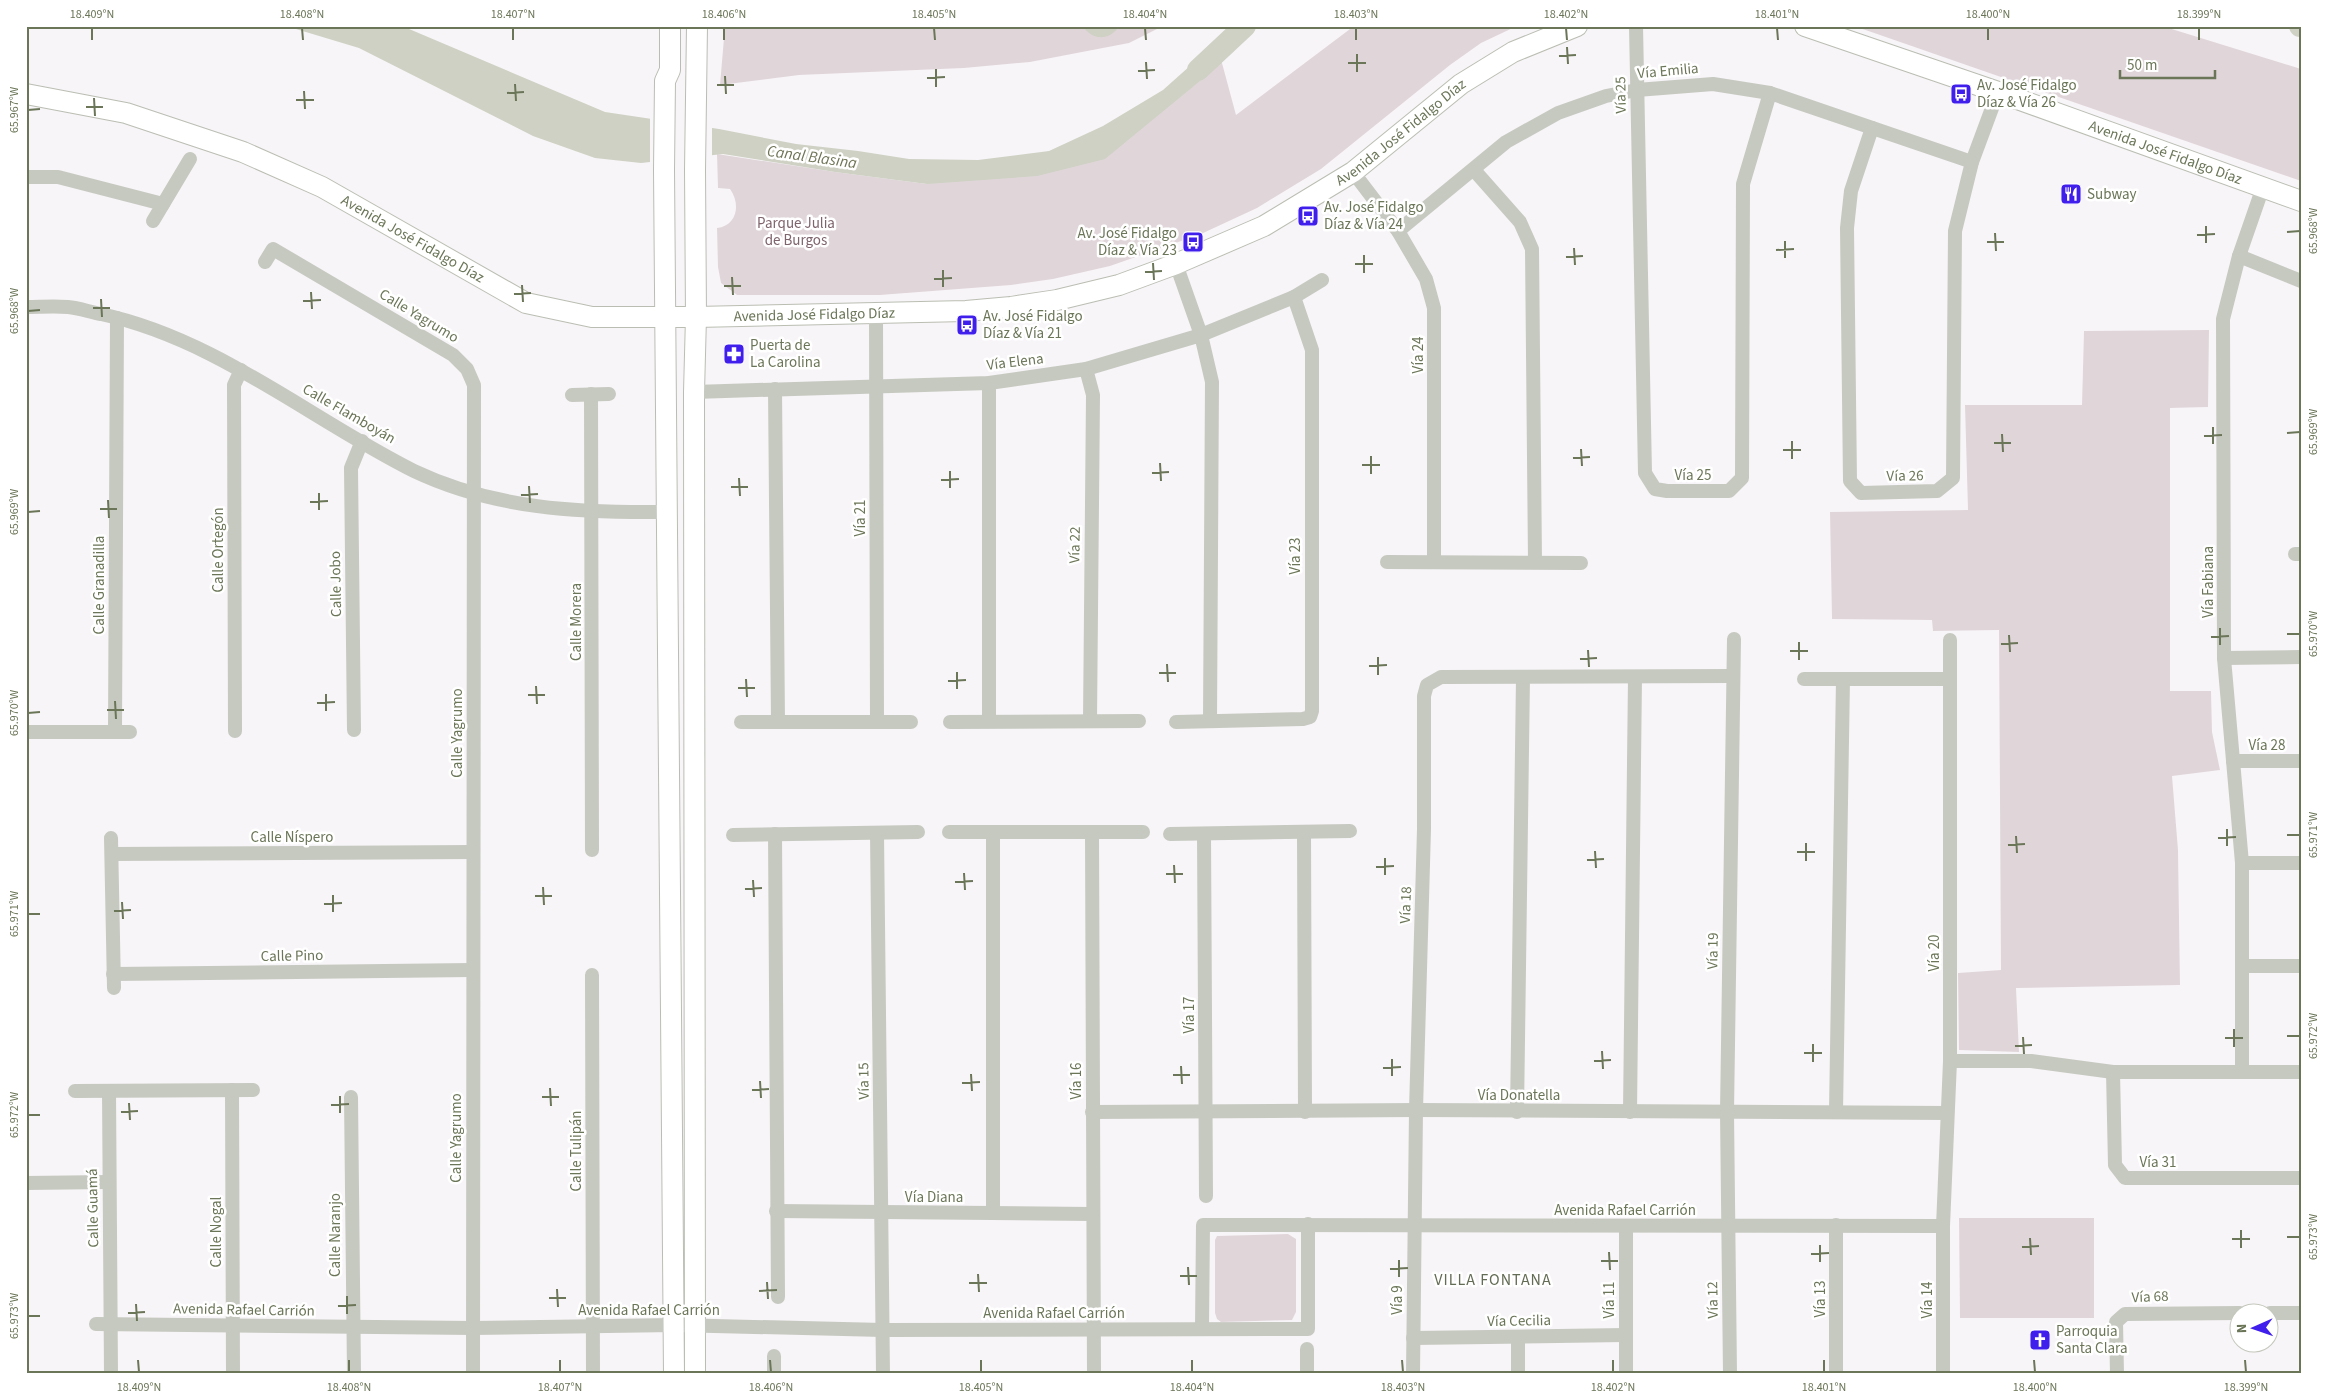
<svg xmlns="http://www.w3.org/2000/svg" width="2327" height="1400" font-family="'Source Sans 3',sans-serif">
<style>
.green{fill:#e0d6da}
.water{fill:#ced1c3}
.pier{fill:#f8f5f8}
.lines{fill:none;stroke-linecap:round;stroke-linejoin:round}
.river{stroke:#ced1c3;stroke-width:22}
.secondary-casing{stroke:#babeb2;stroke-width:22}
.street{stroke:#c6c9c0;stroke-width:14}
.secondary{stroke:#fff;stroke-width:20}
.ticks{fill:none;stroke:#6b7658;stroke-width:2}
.labels{text-anchor:middle;dominant-baseline:central;stroke-width:5;stroke-linejoin:round;paint-order:stroke}
.street-label{font-size:15px;fill:#6b7658;stroke:#fff}
.poi-label{font-size:15px;fill:#6b7658;stroke:#fff;text-anchor:start}
.park-label{font-size:15px;fill:#7e646c;stroke:#fff}
.water-label{font-size:16px;font-style:italic;fill:#707557;stroke:#fff}
.neighbourhood-label{font-size:16px;letter-spacing:1px;fill:#636c54;stroke:#fff}
.neatline{fill:none;stroke:#6b7658;stroke-width:2}
.ticks-label{font-size:12px;text-anchor:middle;fill:#6b7658}
</style>
<rect width="100%" height="100%" fill="#f8f5f8"/>
<g class="green">
<polygon points="725,26 1163,26 1129,43 1030,62 964,68 799,75 720,85"/>
<path d="M1354,26H1517L1481,43L1450,65L1321,169L1257,208L1201,234L1110,266L1053,279L1011,285L880,295H737L721,283L718,267L717,228C737,226 741,204 730,189L718,188L717,154L835,172L927,184L1136,132L1222,63L1236,115Z"/>
<polygon points="1854,26 2162,26 2301,69 2301,181"/>
<polygon points="2209,330 2208,407 2170,408 2170,691 2211,691 2212,732 2220,770 2172,776 2178,850 2180,985 2016,988 2019,1052 1959,1050 1958,973 2001,970 1999,630 1933,631 1932,620 1832,619 1830,512 1968,510 1965,405 2082,405 2084,331"/>
<polygon points="1959,1218 2094,1218 2094,1318 1960,1318"/>
<polygon points="1288,1234 1296,1239 1296,1312 1292,1320 1221,1322 1217,1319 1215,1313 1215,1240 1217,1236"/>
</g>
<g class="water">
<polygon points="286,26 402,26 605,112 719,129 796,144 858,151 909,159 978,160 1049,151 1103,126 1163,90 1219,40 1222,63 1105,159 1037,176 927,184 835,172 723,154 641,163 595,158 533,136 359,48"/>
<path d="M1083,26H1119C1110,41 1092,41 1083,26Z"/>
</g>
<polygon class="pier" points="650,116 712,126 712,157 650,164"/>
<g class="lines">
<g class="river">
<polyline points="2300,26 2301,26"/>
<polyline points="1198,70 1245,26"/>
</g>
<g class="secondary-casing">
<g id="secondary">
<polyline points="670,26 670,70 665,81 664,170 674,1374"/>
<path id="s1" d="M1805,26L1998,92L2301,201"/>
<path id="s2" d="M26,94L126,113L243,152L322,187L526,303L592,317H696L966,311L1011,307L1057,300L1119,285L1176,264L1264,226L1353,172L1461,84L1513,52L1577,26"/>
<polyline points="695,1374 694,392 696,317 695,170 697,26"/>
</g>
</g>
<g class="street">
<polyline points="1636,26 1645,473 1655,489 1667,491 1729,491 1742,478 1743,184 1770,93"/>
<polyline points="1872,128 1851,191 1847,228 1850,481 1861,493 1937,491 1953,478 1955,231 1972,162 1998,92"/>
<polyline points="1474,170 1520,222 1532,249 1535,562"/>
<polyline points="1353,172 1398,231 1426,279 1434,308 1434,562"/>
<polyline points="26,177 58,177 163,204"/>
<polyline points="153,221 190,159"/>
<polyline points="1398,231 1506,142 1558,113 1606,96 1637,90 1713,84 1770,93 1972,162"/>
<polyline points="2239,256 2301,281"/>
<polyline points="265,262 273,249 453,355 467,369 474,385 473,1374"/>
<polyline points="1176,264 1201,335 1212,382 1210,721"/>
<path d="M26,307C40,307 54,306 68,307C79,308 90,312 101,314C217,339 310,419 414,471C494,509 579,513 666,512"/>
<polyline points="876,314 877,722"/>
<polyline points="1086,369 1093,395 1090,721"/>
<polyline points="989,383 989,721"/>
<polyline points="775,389 778,722"/>
<polyline points="694,392 989,383 1086,369 1201,335 1294,297 1322,280"/>
<polyline points="591,394 592,850"/>
<polyline points="572,395 609,394"/>
<polyline points="2295,554 2301,554"/>
<polyline points="1387,562 1581,563"/>
<polyline points="2224,658 2301,657"/>
<polyline points="1804,679 1950,679"/>
<polyline points="741,722 911,722"/>
<polyline points="950,722 1139,721"/>
<polyline points="1176,722 1303,719 1310,717 1312,711 1312,350 1294,297"/>
<polyline points="354,730 351,468 362,441"/>
<polyline points="235,731 234,385 241,370"/>
<polyline points="26,732 130,732"/>
<polyline points="115,732 117,318"/>
<polyline points="2233,761 2301,761"/>
<polyline points="949,832 1143,832"/>
<polyline points="993,832 993,1213"/>
<polyline points="1092,832 1094,1374"/>
<polyline points="1304,832 1305,1112"/>
<polyline points="877,833 883,1374"/>
<polyline points="775,834 778,1297"/>
<polyline points="1170,834 1350,831"/>
<polyline points="1204,834 1206,1196"/>
<polyline points="733,835 918,832"/>
<polyline points="111,838 114,988"/>
<polyline points="112,854 473,852"/>
<polyline points="2242,863 2301,863"/>
<polyline points="2242,966 2301,966"/>
<polyline points="113,974 472,970"/>
<polyline points="592,975 593,1374"/>
<polyline points="1950,1061 2031,1061 2113,1072 2301,1072"/>
<polyline points="2242,1071 2242,863 2224,658 2223,319 2239,256 2263,187"/>
<polyline points="2113,1072 2115,1165 2125,1178 2301,1178"/>
<polyline points="232,1090 233,1374"/>
<polyline points="75,1091 253,1090"/>
<polyline points="109,1091 111,1374"/>
<polyline points="351,1097 354,1374"/>
<polyline points="1092,1112 1416,1110 1947,1113"/>
<polyline points="1517,1112 1523,677"/>
<polyline points="1630,1112 1635,677"/>
<polyline points="1836,1112 1843,679"/>
<polyline points="26,1183 109,1182"/>
<polyline points="776,1211 1092,1214"/>
<polyline points="1626,1227 1626,1374"/>
<polyline points="2270,1313 2301,1313"/>
<polyline points="96,1324 473,1328 674,1325 883,1330 1308,1329 1308,1224"/>
<polyline points="1202,1329 1203,1225 1943,1226"/>
<polyline points="1413,1338 1625,1335"/>
<polyline points="1518,1338 1518,1374"/>
<polyline points="1307,1349 1307,1374"/>
<polyline points="774,1356 774,1374"/>
<polyline points="1413,1374 1416,1110 1424,829 1424,696 1427,685 1441,677 1733,676"/>
<polyline points="1730,1374 1727,1112 1734,639"/>
<polyline points="1836,1374 1836,1225"/>
<polyline points="1943,1374 1943,1226 1950,1061 1950,640"/>
<polyline points="2117,1374 2116,1322 2125,1314 2240,1313"/>
</g>
<use href="#secondary" class="secondary"/>
</g>
<path class="ticks" d="M92,28V40M302,28L303,40M513,28V40M724,28V40M934,28L935,40M1145,28L1146,40M1356,28V40M1566,28L1567,40M1777,28L1778,40M1988,28V40M2199,28V40M1567,47L1568,64M1357,54V72M1559,56L1576,55M1146,62L1147,79M1348,63H1366M936,69V87M1138,71L1155,70M725,76L726,94M927,78L945,77M515,84L516,101M717,85H734M304,91L305,109M507,93L524,92M94,98L95,116M296,100H314M86,107H103M28,110L40,109M2206,226V243M2287,232L2300,231M1995,233L1996,251M2197,235L2215,234M1785,241V258M1987,242H2004M1574,248L1575,265M1776,250L1794,249M1364,255V273M1566,257L1583,256M1153,263L1154,280M1355,264H1373M943,270V287M1145,272L1162,271M732,277L733,295M934,279L952,278M522,285L523,302M724,286H741M311,292L312,309M514,294L531,293M101,299L102,317M303,301L321,300M93,308H110M28,311L40,310M2213,427V444M2287,433L2300,432M2002,434L2003,452M2204,436L2222,435M1792,441V459M1994,443H2011M1581,449L1582,466M1783,450H1801M1371,456V474M1573,458L1590,457M1160,463L1161,481M1362,465H1380M950,471V488M1152,473L1169,472M739,478L740,496M941,480L959,479M529,486L530,503M731,487H748M319,493V510M521,495L538,494M108,500L109,518M310,502L328,501M100,509H117M28,512L40,511M2220,628V645M2287,634H2300M2009,635L2010,652M2211,637L2229,636M1799,642V660M2001,644L2018,643M1588,650L1589,667M1790,651H1808M1378,657V675M1580,659L1597,658M1167,664L1168,682M1369,666L1387,665M957,672V689M1159,673H1176M746,679L747,697M948,681L966,680M536,686L537,704M738,688H755M326,694V711M528,695H545M115,701L116,719M317,703L335,702M107,710H124M28,713L40,712M2227,829V846M2287,835H2300M2016,836L2017,853M2218,838L2236,837M1806,843V861M2008,845L2025,844M1595,851L1596,868M1797,852H1815M1385,858V875M1587,860L1604,859M1174,865L1175,883M1376,867L1394,866M964,873L965,890M1166,874H1183M753,880L754,897M955,882L973,881M543,887L544,905M745,889L762,888M333,895V912M535,896H552M122,902L123,919M324,904L342,903M114,911L131,910M28,914H40M2234,1029V1047M2287,1036H2300M2023,1037L2024,1054M2225,1038H2243M1813,1044V1062M2015,1046L2032,1045M1602,1051L1603,1069M1804,1053H1822M1392,1059V1076M1594,1061L1611,1060M1181,1066L1182,1084M1383,1068L1401,1067M971,1074L972,1091M1173,1075H1190M760,1081L761,1098M962,1083L980,1082M550,1088L551,1106M752,1090L769,1089M340,1096V1113M542,1097H559M129,1103L130,1120M331,1105L349,1104M121,1112L138,1111M28,1115H40M2241,1230V1248M2287,1237H2300M2030,1238L2031,1255M2232,1239H2250M1820,1245V1262M2022,1247L2039,1246M1609,1252L1610,1270M1811,1254L1829,1253M1399,1260V1277M1601,1261H1618M1188,1267L1189,1285M1390,1269L1408,1268M978,1274L979,1292M1180,1276H1197M767,1282L768,1299M969,1283H987M557,1289L558,1307M759,1291L777,1290M347,1296V1314M549,1298H566M136,1304L137,1321M338,1306L356,1305M128,1313L145,1312M28,1316H40M138,1360L139,1372M349,1360V1372M560,1360V1372M770,1360L771,1372M981,1360V1372M1192,1360V1372M1402,1360L1403,1372M1613,1360V1372M1824,1360V1372M2034,1360L2035,1372M2245,1360L2246,1372"/>
<defs>
<g id="bus-square" transform="scale(1.125)"><rect x="-9" y="-9" width="18" height="18" rx="4" fill="#401fed" stroke="#fff"/><path d="M-5-6H5V4H4V6H2V4H-2V6H-4V4H-5ZM-3.5-4V0h7V-4ZM-3.5 1.2v1.5H-2V1.2ZM2 1.2v1.5H3.5V1.2Z" fill="#fff"/></g>
<g id="restaurant-square" transform="scale(1.125)"><rect x="-9" y="-9" width="18" height="18" rx="4" fill="#401fed" stroke="#fff"/><path d="M-5-6h1v4h1v-4h1v4h1v-4h1v5L-1.5 .5V6h-2V.5L-5-1ZM5-6V6H3V1.5H1.5Q1.5-4 5-6Z" fill="#fff"/></g>
<g id="pharmacy-square" transform="scale(1.125)"><rect x="-9" y="-9" width="18" height="18" rx="4" fill="#401fed" stroke="#fff"/><path d="M-2-6h4v4h4v4h-4v4h-4v-4h-4v-4h4Z" fill="#fff"/></g>
<g id="church-square" transform="scale(1.125)"><rect x="-9" y="-9" width="18" height="18" rx="4" fill="#401fed" stroke="#fff"/><path d="M-1.2-6h2.4v3.5h3.3v2.4h-3.3V6h-2.4V-.1h-3.3v-2.4h3.3Z" fill="#fff"/></g>
</defs>
<g fill-rule="evenodd">
<use href="#bus-square" x="1961" y="94"/>
<use href="#restaurant-square" x="2071" y="194"/>
<use href="#bus-square" x="1308" y="216"/>
<use href="#bus-square" x="1193" y="242"/>
<use href="#bus-square" x="967" y="325"/>
<use href="#pharmacy-square" x="734" y="354"/>
<use href="#church-square" x="2040" y="1340"/>
</g>
<g class="labels">
<g class="street-label">
<text transform="translate(1668 71) rotate(-5)">Vía Emilia</text>
<text transform="translate(1621 95) rotate(-91)">Vía 25</text>
<text stroke="none"><textPath href="#s2" startOffset="1466">Avenida José Fidalgo Díaz</textPath></text>
<text stroke="none"><textPath href="#s1" startOffset="382">Avenida José Fidalgo Díaz</textPath></text>
<text stroke="none"><textPath href="#s2" startOffset="416">Avenida José Fidalgo Díaz</textPath></text>
<text stroke="none"><textPath href="#s2" startOffset="836">Avenida José Fidalgo Díaz</textPath></text>
<text transform="translate(419 316) rotate(31)">Calle Yagrumo</text>
<text transform="translate(1418 355) rotate(-90)">Vía 24</text>
<text transform="translate(1015 362) rotate(-7)">Vía Elena</text>
<text transform="translate(349 414) rotate(30)">Calle Flamboyán</text>
<text x="1693" y="475">Vía 25</text>
<text transform="translate(1905 476) rotate(-1)">Vía 26</text>
<text transform="translate(860 518) rotate(-90)">Vía 21</text>
<text transform="translate(1075 545) rotate(-89)">Vía 22</text>
<text transform="translate(218 550) rotate(-90)">Calle Ortegón</text>
<text transform="translate(1295 556) rotate(-90)">Vía 23</text>
<text transform="translate(2208 582) rotate(-90)">Vía Fabiana</text>
<text transform="translate(336 584) rotate(-91)">Calle Jobo</text>
<text transform="translate(99 585) rotate(-90)">Calle Granadilla</text>
<text transform="translate(576 622) rotate(-90)">Calle Morera</text>
<text transform="translate(457 733) rotate(-90)">Calle Yagrumo</text>
<text x="2267" y="745">Vía 28</text>
<text x="292" y="837">Calle Níspero</text>
<text transform="translate(1406 905) rotate(-88)">Vía 18</text>
<text transform="translate(1713 951) rotate(-89)">Vía 19</text>
<text transform="translate(1934 953) rotate(-90)">Vía 20</text>
<text transform="translate(292 956) rotate(-1)">Calle Pino</text>
<text transform="translate(1189 1015) rotate(-90)">Vía 17</text>
<text transform="translate(864 1081) rotate(-91)">Vía 15</text>
<text transform="translate(1076 1081) rotate(-90)">Vía 16</text>
<text x="1519" y="1095">Vía Donatella</text>
<text transform="translate(456 1138) rotate(-90)">Calle Yagrumo</text>
<text transform="translate(576 1151) rotate(-90)">Calle Tulipán</text>
<text x="2158" y="1162">Vía 31</text>
<text x="934" y="1197">Vía Diana</text>
<text transform="translate(93 1208) rotate(-91)">Calle Guamá</text>
<text x="1625" y="1210">Avenida Rafael Carrión</text>
<text transform="translate(216 1232) rotate(-90)">Calle Nogal</text>
<text transform="translate(335 1235) rotate(-90)">Calle Naranjo</text>
<text transform="translate(2150 1297) rotate(-2)">Vía 68</text>
<text transform="translate(1820 1299) rotate(-90)">Vía 13</text>
<text transform="translate(1397 1300) rotate(-90)">Vía 9</text>
<text transform="translate(1609 1300) rotate(-90)">Vía 11</text>
<text transform="translate(1713 1300) rotate(-91)">Vía 12</text>
<text transform="translate(1927 1300) rotate(-90)">Vía 14</text>
<text transform="translate(244 1310) rotate(1)">Avenida Rafael Carrión</text>
<text x="649" y="1310">Avenida Rafael Carrión</text>
<text x="1054" y="1313">Avenida Rafael Carrión</text>
<text transform="translate(1519 1321) rotate(-1)">Vía Cecilia</text>
</g>
<g class="poi-label">
<text x="1977" y="85">Av. José Fidalgo<tspan x="1977" dy="17">Díaz &amp; Vía 26</tspan></text>
<text x="2087" y="194">Subway</text>
<text x="1324" y="207">Av. José Fidalgo<tspan x="1324" dy="17">Díaz &amp; Vía 24</tspan></text>
<text x="1177" y="233" text-anchor="end">Av. José Fidalgo<tspan x="1177" dy="17">Díaz &amp; Vía 23</tspan></text>
<text x="983" y="316">Av. José Fidalgo<tspan x="983" dy="17">Díaz &amp; Vía 21</tspan></text>
<text x="750" y="345">Puerta de<tspan x="750" dy="17">La Carolina</tspan></text>
<text x="2056" y="1331">Parroquia<tspan x="2056" dy="17">Santa Clara</tspan></text>
</g>
<g class="park-label">
<text x="796" y="223">Parque Julia<tspan x="796" dy="17">de Burgos</tspan></text>
</g>
<g class="water-label">
<text transform="translate(812 157) rotate(8)">Canal Blasina</text>
</g>
<g class="neighbourhood-label">
<text x="1493" y="1280">VILLA FONTANA</text>
</g>
</g>
<rect width="2327" height="1400" fill="none" stroke="#ffffff" stroke-width="55"/>
<g transform="translate(2254 1328) rotate(268)"><circle r="24" fill="#ffffff" stroke="#c4c8bc"/>
<path d="M0-4L9 19L0 12L-9 19Z" fill="#401fed"/>
<text y="-8" font-size="14" font-weight="bold" text-anchor="middle" fill="#6b7658">N</text>
</g>
<path d="M2120 70v8h95v-8" fill="none" stroke="#6b7658" stroke-width="2.5"/>
<text x="2127" y="70" font-size="15" fill="#6b7658" stroke="#ffffff" stroke-width="4" paint-order="stroke">50 m</text>
<rect x="28" y="28" width="2272" height="1344" class="neatline"/>
<g class="ticks-label">
<text x="92" y="18">18.409°N</text>
<text x="302" y="18">18.408°N</text>
<text x="513" y="18">18.407°N</text>
<text x="724" y="18">18.406°N</text>
<text x="934" y="18">18.405°N</text>
<text x="1145" y="18">18.404°N</text>
<text x="1356" y="18">18.403°N</text>
<text x="1566" y="18">18.402°N</text>
<text x="1777" y="18">18.401°N</text>
<text x="1988" y="18">18.400°N</text>
<text x="2199" y="18">18.399°N</text>
<text transform="translate(14 110) rotate(-90)" y="4">65.967°W</text>
<text transform="translate(2313 231) rotate(-90)" y="4">65.968°W</text>
<text transform="translate(14 311) rotate(-90)" y="4">65.968°W</text>
<text transform="translate(2313 432) rotate(-90)" y="4">65.969°W</text>
<text transform="translate(14 512) rotate(-90)" y="4">65.969°W</text>
<text transform="translate(2313 634) rotate(-90)" y="4">65.970°W</text>
<text transform="translate(14 713) rotate(-90)" y="4">65.970°W</text>
<text transform="translate(2313 835) rotate(-90)" y="4">65.971°W</text>
<text transform="translate(14 914) rotate(-90)" y="4">65.971°W</text>
<text transform="translate(2313 1036) rotate(-90)" y="4">65.972°W</text>
<text transform="translate(14 1115) rotate(-90)" y="4">65.972°W</text>
<text transform="translate(2313 1237) rotate(-90)" y="4">65.973°W</text>
<text transform="translate(14 1316) rotate(-90)" y="4">65.973°W</text>
<text x="139" y="1391">18.409°N</text>
<text x="349" y="1391">18.408°N</text>
<text x="560" y="1391">18.407°N</text>
<text x="771" y="1391">18.406°N</text>
<text x="981" y="1391">18.405°N</text>
<text x="1192" y="1391">18.404°N</text>
<text x="1403" y="1391">18.403°N</text>
<text x="1613" y="1391">18.402°N</text>
<text x="1824" y="1391">18.401°N</text>
<text x="2035" y="1391">18.400°N</text>
<text x="2246" y="1391">18.399°N</text>
</g>
</svg>
